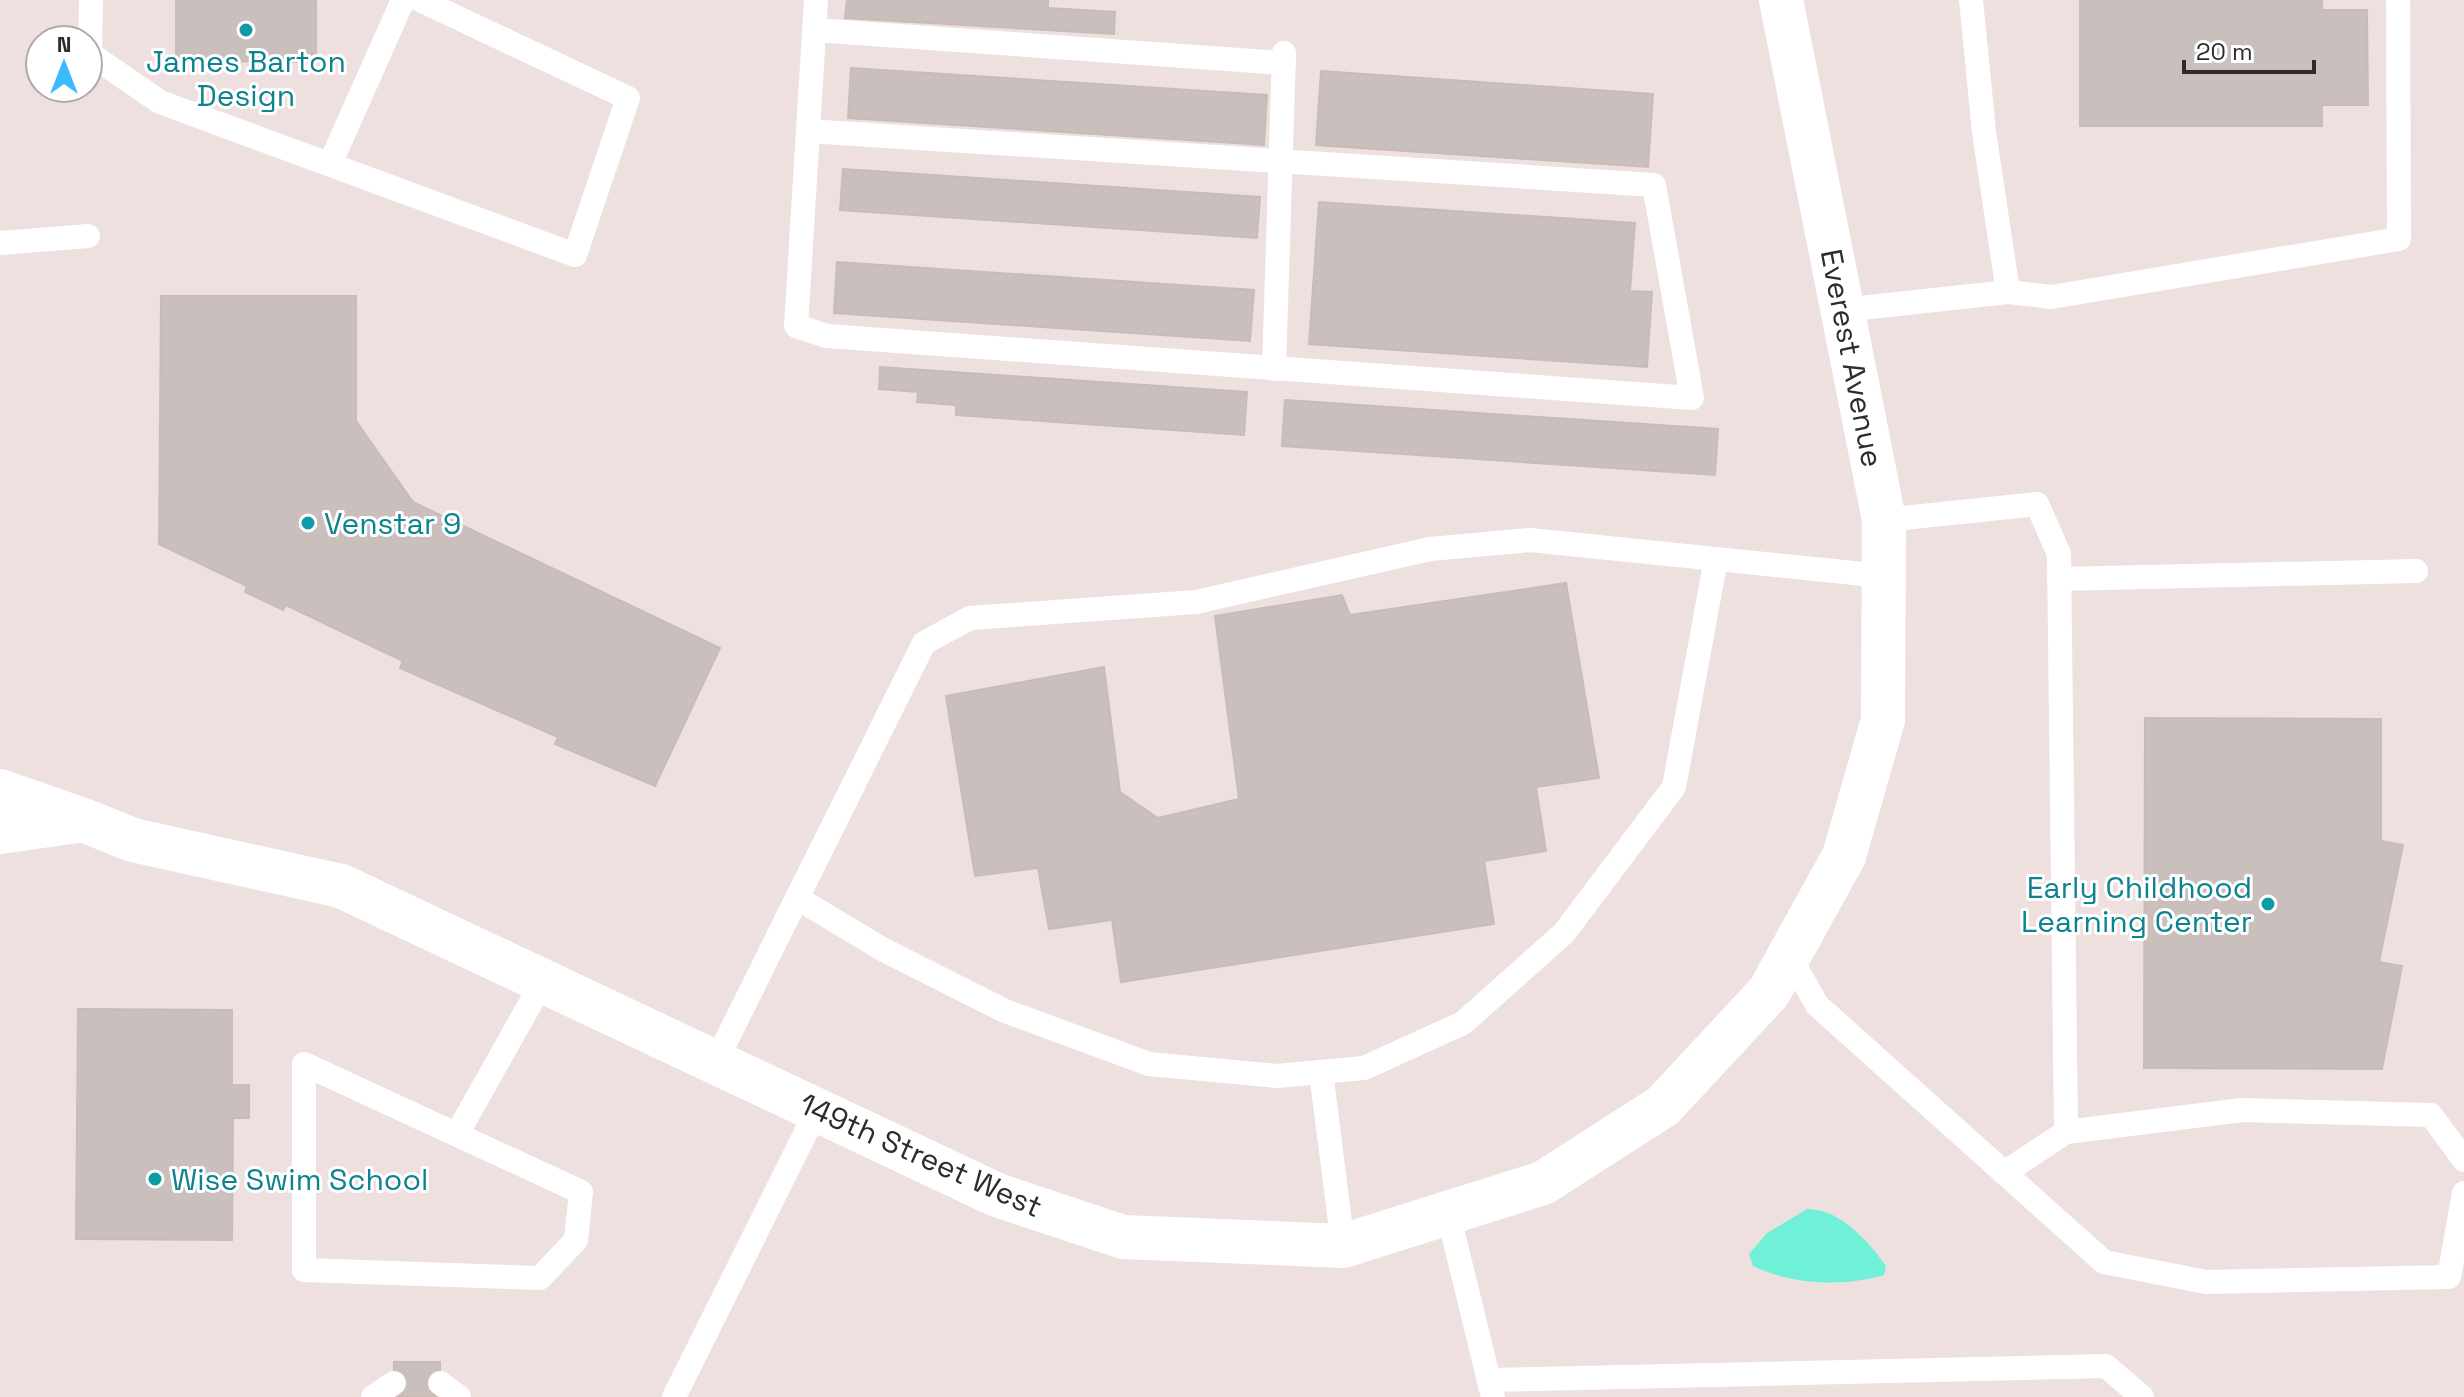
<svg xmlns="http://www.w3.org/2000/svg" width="2464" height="1397" font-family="'Space Grotesk',sans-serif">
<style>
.water{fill:#70f1d7}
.building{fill:#c9bfbd;stroke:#c9bbb8;stroke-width:2}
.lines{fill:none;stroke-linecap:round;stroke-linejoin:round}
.lane{stroke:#fff;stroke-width:24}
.street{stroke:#fff;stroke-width:44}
.secondary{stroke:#fff;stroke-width:44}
.culture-dot{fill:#0f9aa8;stroke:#fff;stroke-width:3}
.labels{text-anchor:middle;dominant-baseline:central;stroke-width:6;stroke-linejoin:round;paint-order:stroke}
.culture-label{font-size:30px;fill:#0d838f;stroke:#fff;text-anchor:start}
.street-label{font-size:30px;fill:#2c2c2c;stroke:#fff}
</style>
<rect width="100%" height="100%" fill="#eee0de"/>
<path class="water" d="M1807,1209C1839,1208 1869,1242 1886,1266L1884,1275C1843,1287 1792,1285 1753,1266L1749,1254L1767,1233Z"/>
<g class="building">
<polygon points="176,0 316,0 316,62 176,61"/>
<polygon points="847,0 1048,0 1048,8 1115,12 1114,34 845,18"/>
<polygon points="2080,0 2322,0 2322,10 2367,10 2368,105 2322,105 2322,126 2080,126"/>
<polygon points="851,68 1267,95 1264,145 848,118"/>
<polygon points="1321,71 1653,94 1648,167 1316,145"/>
<polygon points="843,169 1260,197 1257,238 840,210"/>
<polygon points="1319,202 1635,223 1630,291 1652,292 1647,367 1309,344"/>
<polygon points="837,262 1254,290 1250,341 834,313"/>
<polygon points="161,296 356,296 356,421 413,502 720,648 655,786 555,744 558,737 400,668 403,661 286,605 283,610 245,592 247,586 159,544"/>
<polygon points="880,367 1247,392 1244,435 956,415 956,405 917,402 918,392 879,389"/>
<polygon points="1285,400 1718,429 1715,475 1282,446"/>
<polygon points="1566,583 1599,778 1536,787 1546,851 1484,861 1494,924 1121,982 1112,920 1049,929 1038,868 975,876 946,696 1104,667 1120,792 1158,818 1239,799 1215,616 1342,595 1350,615"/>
<polygon points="2145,718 2381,719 2381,841 2403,845 2379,962 2402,966 2382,1069 2144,1068"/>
<polygon points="78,1009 232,1010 232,1085 249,1085 249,1118 233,1118 232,1240 76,1239"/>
<rect x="394" y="1362" width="46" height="35"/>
</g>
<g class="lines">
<g class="lane">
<polyline points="91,0 90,54 160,102 575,255 628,98 420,0"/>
<polyline points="814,30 1284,63"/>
<polyline points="808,131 1654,185 1692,398 827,336 796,326 816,0"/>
<polyline points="330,164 403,0"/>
<polyline points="0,243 88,236"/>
<polyline points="2008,292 2051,297 2399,239 2398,0"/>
<polyline points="1842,310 2008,292 1984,132 1971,0"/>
<polyline points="1274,369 1284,53"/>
<polyline points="1884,520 2037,504 2059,554 2066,1132"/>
<polyline points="2059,579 2416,571"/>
<polyline points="797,898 882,949 1005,1011 1149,1064 1277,1076 1364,1068 1463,1023 1564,933 1674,787 1716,559"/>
<polyline points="1789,955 1817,1005 2104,1262 2206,1282 2449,1277 2464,1193"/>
<polyline points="715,1063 924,643 970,618 1196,602 1430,549 1530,540 1883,576"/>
<polygon points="304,1064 581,1192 576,1240 540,1278 304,1270"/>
<polyline points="1321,1072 1343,1246"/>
<polyline points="457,1134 543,981"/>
<polyline points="2004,1173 2066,1132 2242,1110 2431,1115 2464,1160"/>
<polyline points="1448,1213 1493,1397"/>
<polyline points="1489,1380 2106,1366 2142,1397"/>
<polyline points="440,1383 459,1397"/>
<polyline points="373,1397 394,1383"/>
<polyline points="674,1397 817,1110"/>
</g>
<g class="street">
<polyline points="0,791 83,820"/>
<polyline points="0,832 77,821"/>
</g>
<polyline class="secondary" points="83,820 133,840 341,886 997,1195 1123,1237 1343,1246 1543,1183 1663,1106 1769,992 1844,856 1883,720 1884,520 1781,0"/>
</g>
<g class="culture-dot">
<circle cx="246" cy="30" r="8"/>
<circle cx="308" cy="523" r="8"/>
<circle cx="2268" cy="904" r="8"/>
<circle cx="155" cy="1179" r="8"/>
</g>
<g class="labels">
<g class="culture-label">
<text x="246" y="61" text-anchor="middle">James Barton<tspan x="246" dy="34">Design</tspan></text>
<text x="324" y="523">Venstar 9</text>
<text x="2252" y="887" text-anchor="end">Early Childhood<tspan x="2252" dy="34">Learning Center</tspan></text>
<text x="171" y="1179">Wise Swim School</text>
</g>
<g class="street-label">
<text transform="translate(1852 358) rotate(79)">Everest Avenue</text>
<text transform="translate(921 1155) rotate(24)">149th Street West</text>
</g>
</g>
<g transform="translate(64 64)"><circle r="38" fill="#ffffff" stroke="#ababab" stroke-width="2"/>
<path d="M0-6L14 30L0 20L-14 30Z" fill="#3db9fc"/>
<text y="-12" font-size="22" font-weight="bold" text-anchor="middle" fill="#2c2c2c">N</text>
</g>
<path d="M2184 60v12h130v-12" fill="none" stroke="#2c2c2c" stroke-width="4"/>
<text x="2196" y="60" font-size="24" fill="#2c2c2c" stroke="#ffffff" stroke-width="6" paint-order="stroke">20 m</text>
</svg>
